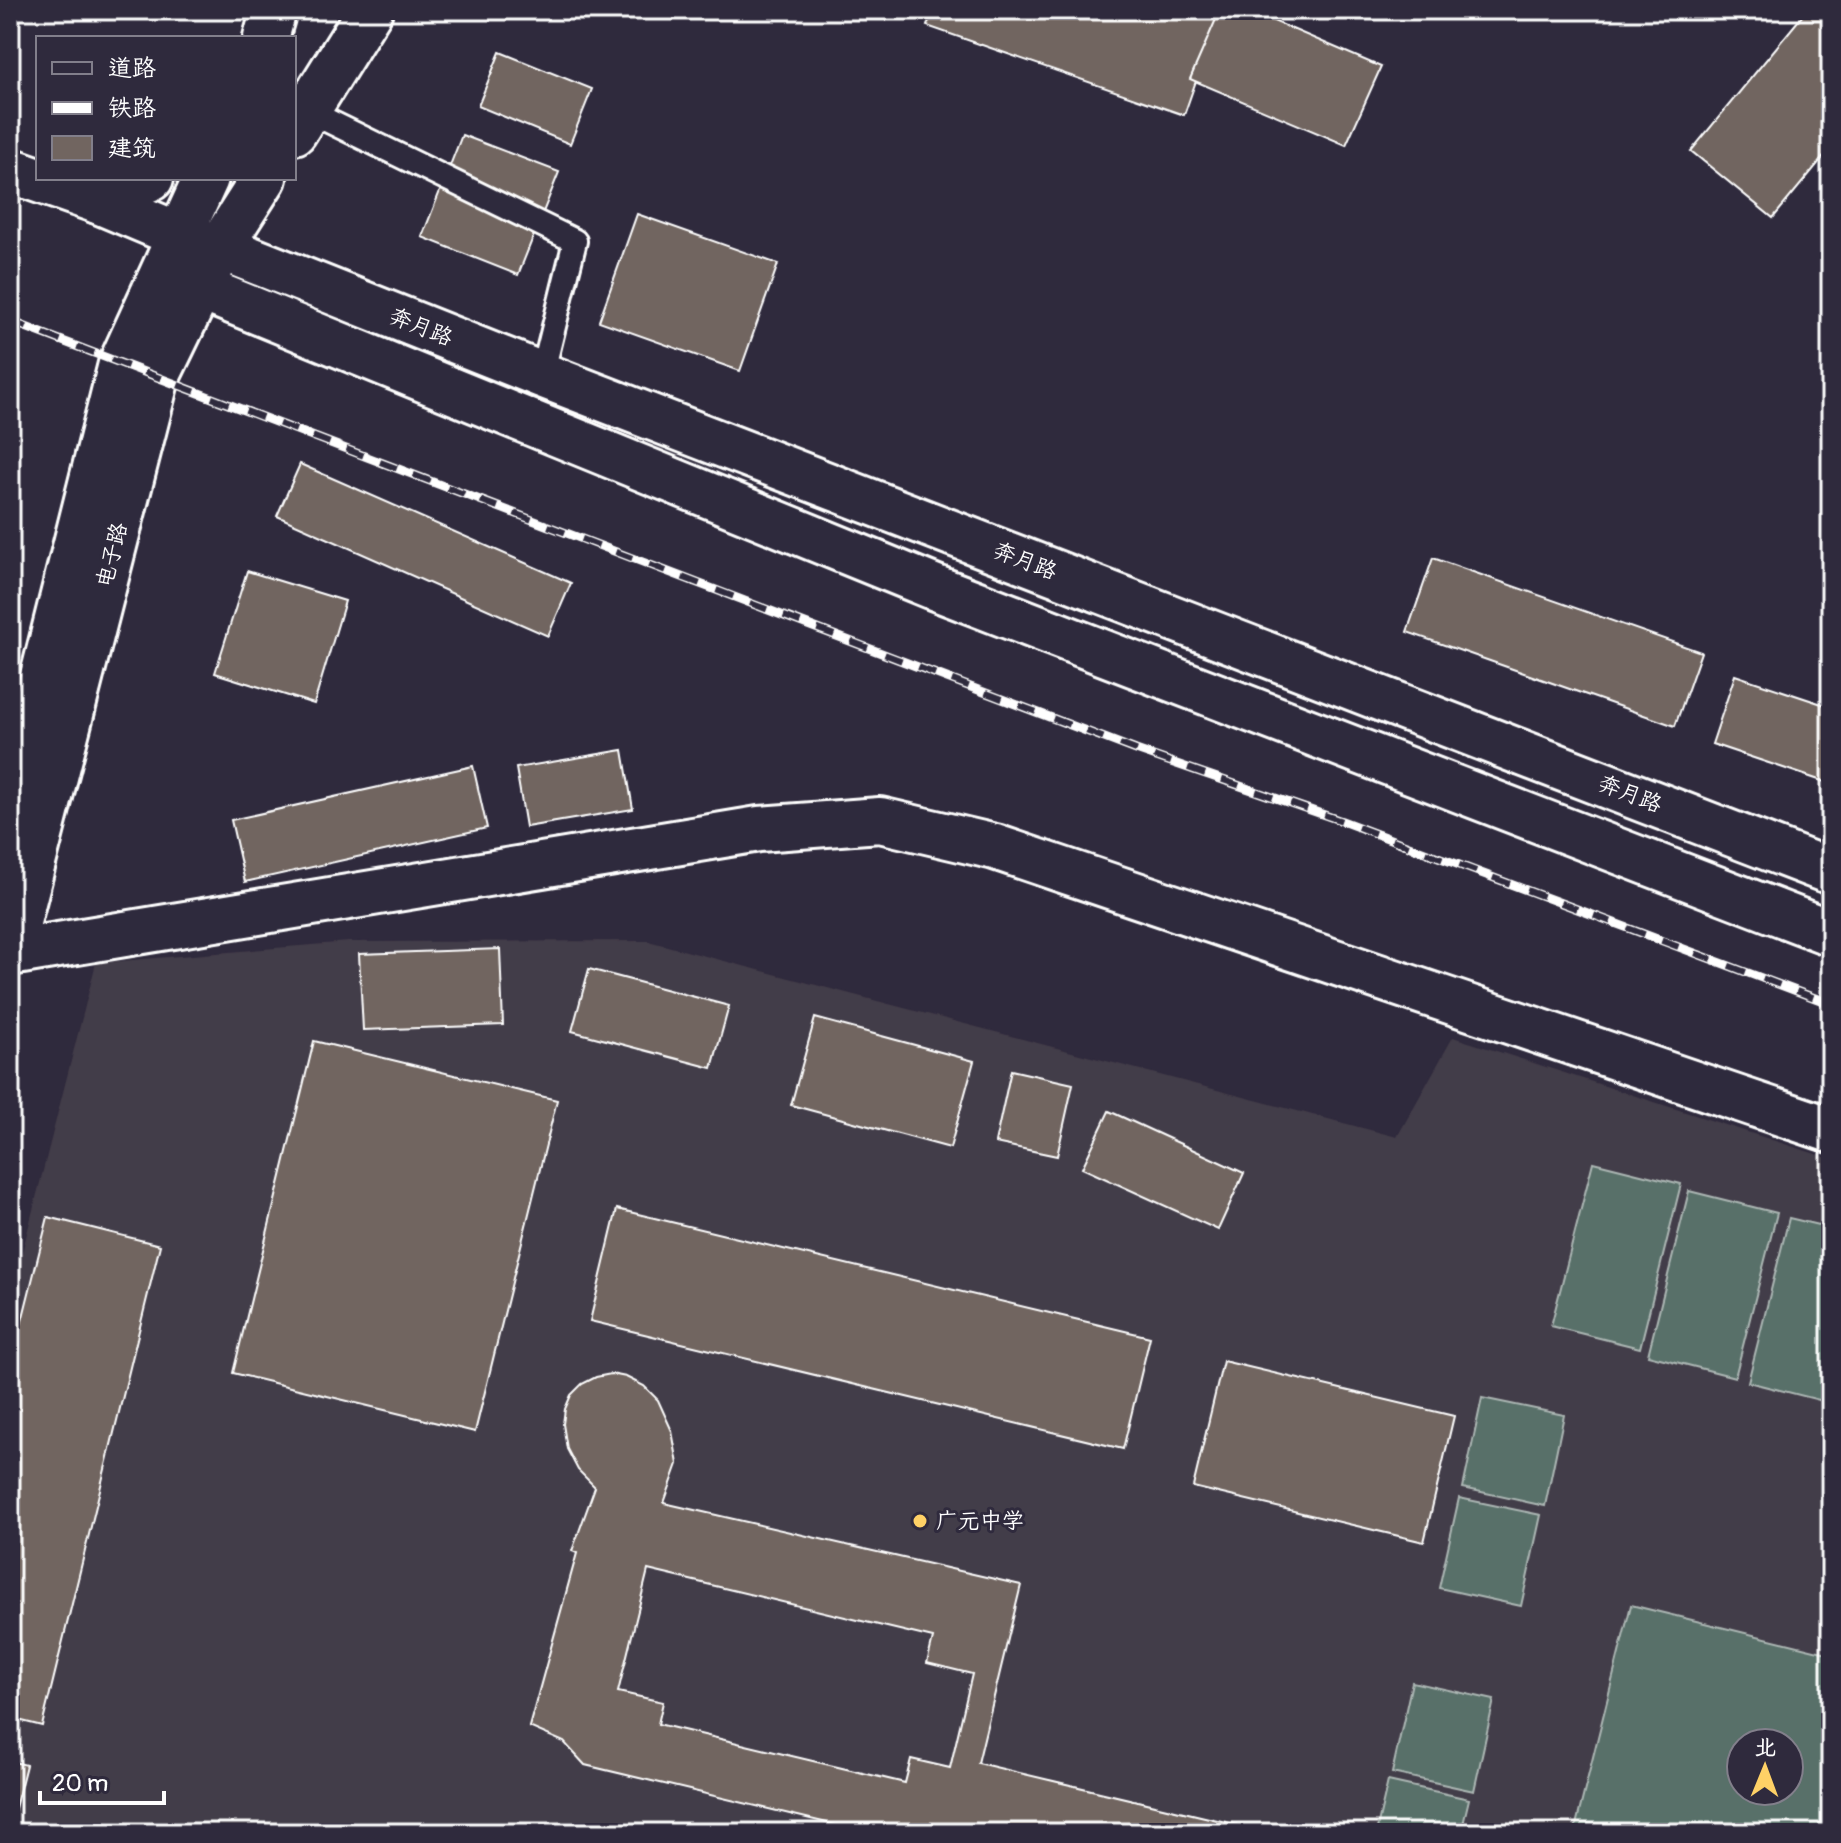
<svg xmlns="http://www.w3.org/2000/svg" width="1841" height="1843" font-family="Pangolin,'LXGW WenKai TC',sans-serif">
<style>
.built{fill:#433c48;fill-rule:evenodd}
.pitch{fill:#596f69;stroke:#acb7b4;stroke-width:2;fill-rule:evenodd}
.building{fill:#716560;stroke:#fff;stroke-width:2;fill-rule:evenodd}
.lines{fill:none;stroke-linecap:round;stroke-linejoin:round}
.service-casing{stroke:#fff;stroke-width:28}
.minor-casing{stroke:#fff;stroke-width:50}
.tertiary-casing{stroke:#fff;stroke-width:50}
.primary-casing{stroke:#fff;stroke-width:50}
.service{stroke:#2f2a3d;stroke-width:22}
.minor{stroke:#2f2a3d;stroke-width:44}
.tertiary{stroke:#2f2a3d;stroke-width:44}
.primary{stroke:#2f2a3d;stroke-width:44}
.rail-casing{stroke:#fff;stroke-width:9}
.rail{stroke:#2f2a3d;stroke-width:6;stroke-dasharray:18;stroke-linecap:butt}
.poi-dot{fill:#ffd166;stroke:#2f2a3d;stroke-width:3}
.labels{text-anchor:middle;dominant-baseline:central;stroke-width:6;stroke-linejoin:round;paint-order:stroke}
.street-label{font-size:22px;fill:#fff;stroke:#2f2a3d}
.poi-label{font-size:22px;fill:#fff;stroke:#2f2a3d;text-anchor:start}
</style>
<rect width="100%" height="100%" fill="#2f2a3d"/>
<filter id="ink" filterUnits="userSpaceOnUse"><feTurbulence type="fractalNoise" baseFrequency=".0125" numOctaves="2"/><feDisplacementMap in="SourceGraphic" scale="16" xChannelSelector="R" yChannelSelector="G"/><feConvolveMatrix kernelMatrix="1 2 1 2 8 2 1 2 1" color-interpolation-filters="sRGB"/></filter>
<g filter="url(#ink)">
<path class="built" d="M648,941L1397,1137L1453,1037L1831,1159V1833H10V1300L96,963L348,942ZM1741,1743H1789V1791H1741Z"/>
<g class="pitch">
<polygon points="1593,1162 1681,1184 1640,1348 1551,1326"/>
<polygon points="1689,1191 1777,1213 1735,1377 1648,1355"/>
<polygon points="1789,1218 1831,1228 1831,1403 1748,1382"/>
<polygon points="1482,1398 1564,1415 1545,1506 1463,1488"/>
<polygon points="1459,1498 1541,1515 1521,1606 1439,1588"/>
<path d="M1631,1605L1831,1654V1833H1574ZM1789,1743V1791H1741V1743Z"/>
<polygon points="1412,1682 1494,1700 1474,1791 1392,1773"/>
<polygon points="1388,1781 1469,1799 1461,1833 1376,1833"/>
</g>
<g class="building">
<polygon points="933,10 1221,10 1184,115 927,26"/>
<polygon points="1220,10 1248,10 1381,67 1346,145 1190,79"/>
<polygon points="1807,10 1831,10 1831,148 1773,218 1691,151"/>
<polygon points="500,52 592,89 570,144 478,106"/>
<polygon points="462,135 559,172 518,275 422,237"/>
<polygon points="637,214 778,264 740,371 599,321"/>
<polygon points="300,464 571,583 548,636 277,516"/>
<polygon points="1433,558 1701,652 1675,726 1407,632"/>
<polygon points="247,571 345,601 314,704 215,673"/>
<polygon points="1735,675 1831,707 1831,784 1712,744"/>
<polygon points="623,750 633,809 526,827 516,768"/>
<polygon points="473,766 487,828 245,882 231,820"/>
<polygon points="500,949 503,1025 363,1030 359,954"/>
<polygon points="589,969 729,1006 712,1068 572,1031"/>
<polygon points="815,1018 974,1061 950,1148 791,1105"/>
<polygon points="314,1041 557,1100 475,1432 233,1373"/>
<polygon points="1011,1070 1073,1084 1057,1156 995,1143"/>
<polygon points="1109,1111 1244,1173 1218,1230 1082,1168"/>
<polygon points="617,1209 1150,1337 1123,1449 590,1321"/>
<polygon points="48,1217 160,1245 42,1726 10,1718 10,1369"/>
<polygon points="1223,1361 1454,1416 1424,1542 1193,1487"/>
<path d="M611,1374L626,1377L644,1386L658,1400L672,1431L678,1464L664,1503L1021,1585L978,1763L1272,1833H986L956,1826L954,1833H869L585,1765L564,1742L529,1727L577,1553L572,1551L595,1487L578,1470L567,1449L563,1424L565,1409L571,1395L582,1384L596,1377ZM648,1570L933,1638L927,1663L972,1674L950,1768L911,1759L905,1783L658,1724L663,1702L618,1692Z"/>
<polygon points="10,1761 26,1765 10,1828"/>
</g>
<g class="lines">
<g class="service-casing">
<polyline id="service" points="308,111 575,241 542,375"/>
</g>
<g class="minor-casing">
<polyline id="minor" points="10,953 759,829 880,820 995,847 1831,1130"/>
</g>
<g class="tertiary-casing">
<g id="tertiary">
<polyline points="220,247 542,375 1831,872"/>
<polyline points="200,288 936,588 1831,933"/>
</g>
</g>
<g class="primary-casing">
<g id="primary">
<polyline points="266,38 274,10"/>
<polyline points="294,132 370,10"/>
<polyline points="10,170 98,201 179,235 206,243"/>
<polyline points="98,201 151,178"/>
<polyline points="10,808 121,364 206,178"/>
<polyline points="10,953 157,377 220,247 264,178"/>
</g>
</g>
<use href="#service" class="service"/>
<use href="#minor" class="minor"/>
<use href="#tertiary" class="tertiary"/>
<use href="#primary" class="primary"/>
<g class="rail-casing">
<polyline id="rail" points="10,321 1136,750 1342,821 1831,1004"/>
</g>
<use href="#rail" class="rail"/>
</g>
</g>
<circle class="poi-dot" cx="920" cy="1521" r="8"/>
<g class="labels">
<g class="street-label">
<text transform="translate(421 327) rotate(22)">奔月路</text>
<text transform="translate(112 555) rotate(-76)">电子路</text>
<text transform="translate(1025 561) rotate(21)">奔月路</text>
<text transform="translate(1630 794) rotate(21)">奔月路</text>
</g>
<g class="poi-label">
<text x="936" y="1521">广元中学</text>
</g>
</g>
<rect width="1841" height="1843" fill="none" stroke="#2f2a3d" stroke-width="40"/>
<rect x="20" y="20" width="1801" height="1803" fill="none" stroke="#fff" stroke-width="3" filter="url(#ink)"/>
<rect x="36" y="36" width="260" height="144" fill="#2f2a3d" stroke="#827f8b" stroke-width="2"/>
<rect x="52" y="62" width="40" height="12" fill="#2f2a3d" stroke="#827f8b" stroke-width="2"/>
<text x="108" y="76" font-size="24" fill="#ffffff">道路</text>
<rect x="52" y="102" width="40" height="12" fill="#ffffff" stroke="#827f8b" stroke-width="2"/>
<text x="108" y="116" font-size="24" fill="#ffffff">铁路</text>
<rect x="52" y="136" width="40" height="24" fill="#716560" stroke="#827f8b" stroke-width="2"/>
<text x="108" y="156" font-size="24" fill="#ffffff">建筑</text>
<g transform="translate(1765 1767) rotate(1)"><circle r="38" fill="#2f2a3d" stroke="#827f8b" stroke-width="2"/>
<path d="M0-6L14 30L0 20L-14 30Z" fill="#ffd166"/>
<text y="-12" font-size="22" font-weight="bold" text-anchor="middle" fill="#ffffff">北</text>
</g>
<path d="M40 1791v12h124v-12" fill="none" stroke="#ffffff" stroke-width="4"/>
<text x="52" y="1791" font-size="24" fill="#ffffff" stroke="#2f2a3d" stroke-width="6" paint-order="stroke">20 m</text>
</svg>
